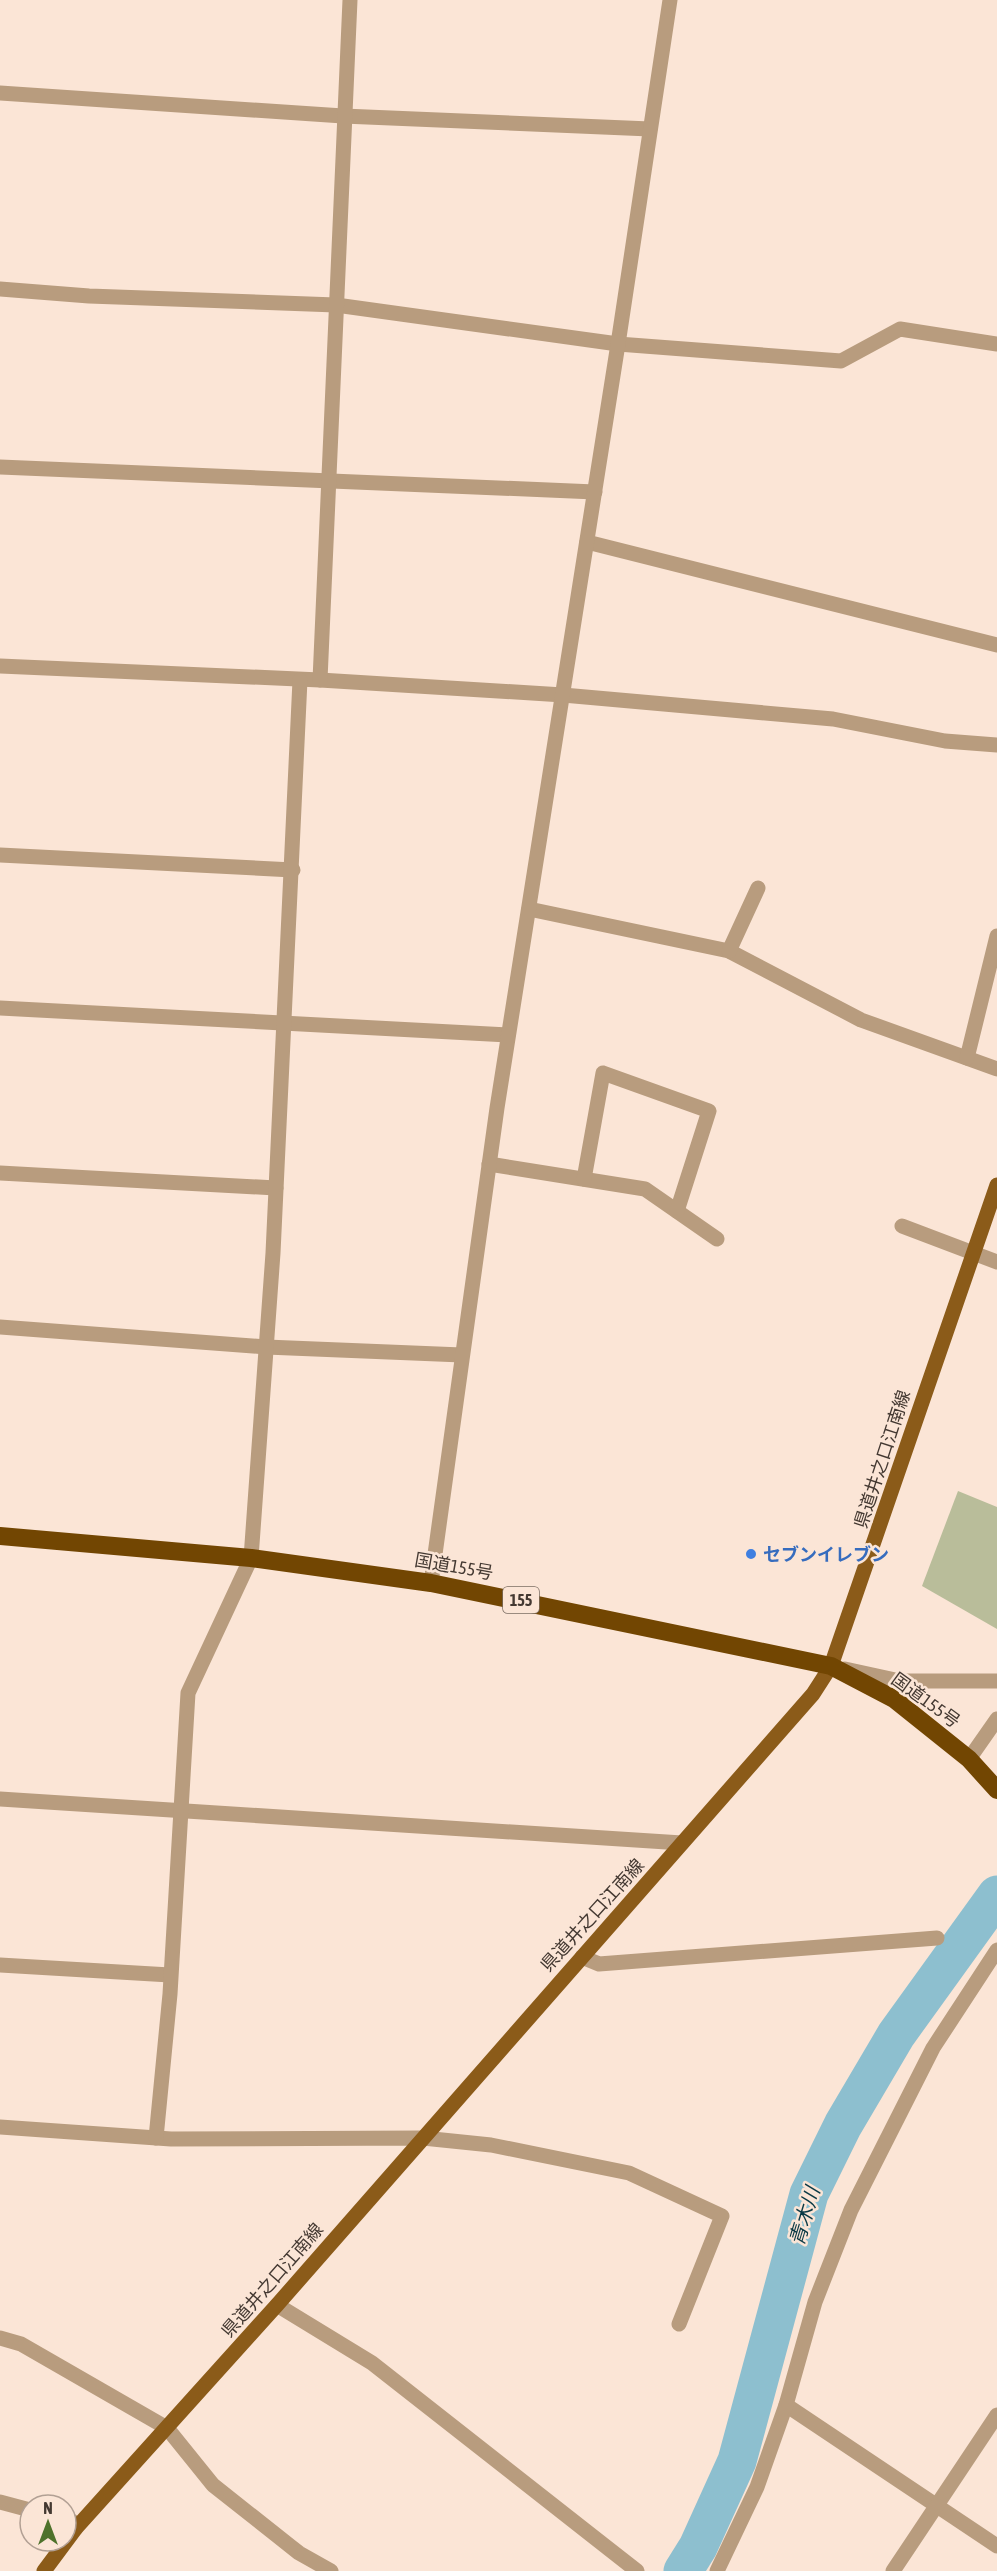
<svg xmlns="http://www.w3.org/2000/svg" width="997" height="2571" font-family="'Asap Condensed','Noto Sans JP',sans-serif">
<style>
.green{fill:#b9bd9a}
.lines{fill:none;stroke-linecap:round;stroke-linejoin:round}
.river{stroke:#8dbfcf;stroke-width:39}
.minor{stroke:#b89c7e;stroke-width:15}
.major{stroke:#8b5b19;stroke-width:15}
.highway{stroke:#724602;stroke-width:18}
.shop-dot{fill:#3f7fe0;stroke:#fbe5d6;stroke-width:2}
.labels{text-anchor:middle;dominant-baseline:central;stroke-width:5;stroke-linejoin:round;paint-order:stroke}
.shield{fill:#fbe5d6;stroke:#7b6d63;stroke-width:1.5}
.shield-label{font-size:16px;font-weight:bold;fill:#443932}
.street-label{font-size:18px;fill:#443932;stroke:#fbe5d6}
.shop-label{font-size:18px;font-weight:bold;fill:#366cbe;stroke:#fbe5d6;text-anchor:start}
.water-label{font-size:20px;font-style:italic;fill:#0a3945;stroke:#fbe5d6}
</style>
<rect width="100%" height="100%" fill="#fbe5d6"/>
<polygon class="green" points="958,1491 997,1507 997,1629 922,1586"/>
<g class="lines">
<polyline class="river" points="683,2571 698,2547 737,2461 809,2194 843,2125 896,2035 997,1895"/>
<g class="minor">
<polyline points="0,93 343,116 650,129"/>
<polyline points="0,289 89,296 336,305 618,344 841,361 900,329 997,344"/>
<polyline points="0,467 595,492"/>
<polyline points="587,542 997,645"/>
<polyline points="0,666 320,680 563,695 833,719 945,741 997,745"/>
<polyline points="320,680 350,0"/>
<polyline points="0,855 293,870"/>
<polyline points="529,909 729,951 861,1020 997,1069"/>
<polyline points="729,951 758,888"/>
<polyline points="0,1008 508,1035"/>
<polyline points="967,1058 997,936"/>
<polyline points="489,1164 645,1189 717,1239"/>
<polyline points="0,1173 276,1188"/>
<polyline points="584,1179 603,1073 709,1111 677,1211"/>
<polyline points="902,1226 997,1262"/>
<polyline points="0,1327 266,1347 462,1355"/>
<polyline points="431,1583 497,1108 618,344 670,0"/>
<polyline points="845,1669 900,1681 997,1681"/>
<polyline points="969,1759 997,1719"/>
<polyline points="0,1799 682,1843"/>
<polyline points="582,1957 599,1964 937,1938"/>
<polyline points="0,1965 170,1975"/>
<polyline points="0,2127 171,2139 423,2138 491,2145 629,2173 722,2216 679,2324"/>
<polyline points="156,2138 170,1994 188,1693 251,1558 273,1253 300,680"/>
<polyline points="277,2305 372,2363 637,2571"/>
<polyline points="0,2338 21,2344 167,2428 213,2485 299,2553 331,2571"/>
<polyline points="786,2405 997,2546"/>
<polyline points="0,2502 30,2510"/>
<polyline points="66,2519 72,2521 76,2528"/>
<polyline points="717,2571 757,2487 786,2405 815,2302 851,2210 933,2048 997,1950"/>
<polyline points="893,2571 997,2415"/>
</g>
<polyline class="major" points="44,2571 76,2528 277,2305 813,1694 831,1666 997,1185"/>
<polyline class="highway" points="0,1536 251,1558 431,1583 831,1666 894,1699 969,1759 997,1790"/>
</g>
<circle class="shop-dot" cx="751" cy="1554" r="6"/>
<g class="labels">
<rect class="shield" x="503" y="1587" width="36" height="26" rx="4.5"/>
<g class="shield-label">
<text x="521" y="1600">155</text>
</g>
<g class="street-label">
<text transform="translate(882 1459) rotate(-72)">県道井之口江南線</text>
<text transform="translate(454 1566) rotate(10)">国道155号</text>
<text transform="translate(926 1700) rotate(36)">国道155号</text>
<text transform="translate(592 1915) rotate(-48)">県道井之口江南線</text>
<text transform="translate(272 2280) rotate(-49)">県道井之口江南線</text>
</g>
<g class="shop-label">
<text x="763" y="1554">セブンイレブン</text>
</g>
<g class="water-label">
<text transform="translate(804 2216) rotate(-73)">青木川</text>
</g>
</g>
<g transform="translate(48 2523)"><circle r="28" fill="#fbe5d6" stroke="#b2a094" stroke-width="1.5"/>
<path d="M0-4.5L10 22L0 15L-10 22Z" fill="#4e722b"/>
<text y="-9" font-size="16" font-weight="bold" text-anchor="middle" fill="#443932">N</text>
</g>
</svg>
